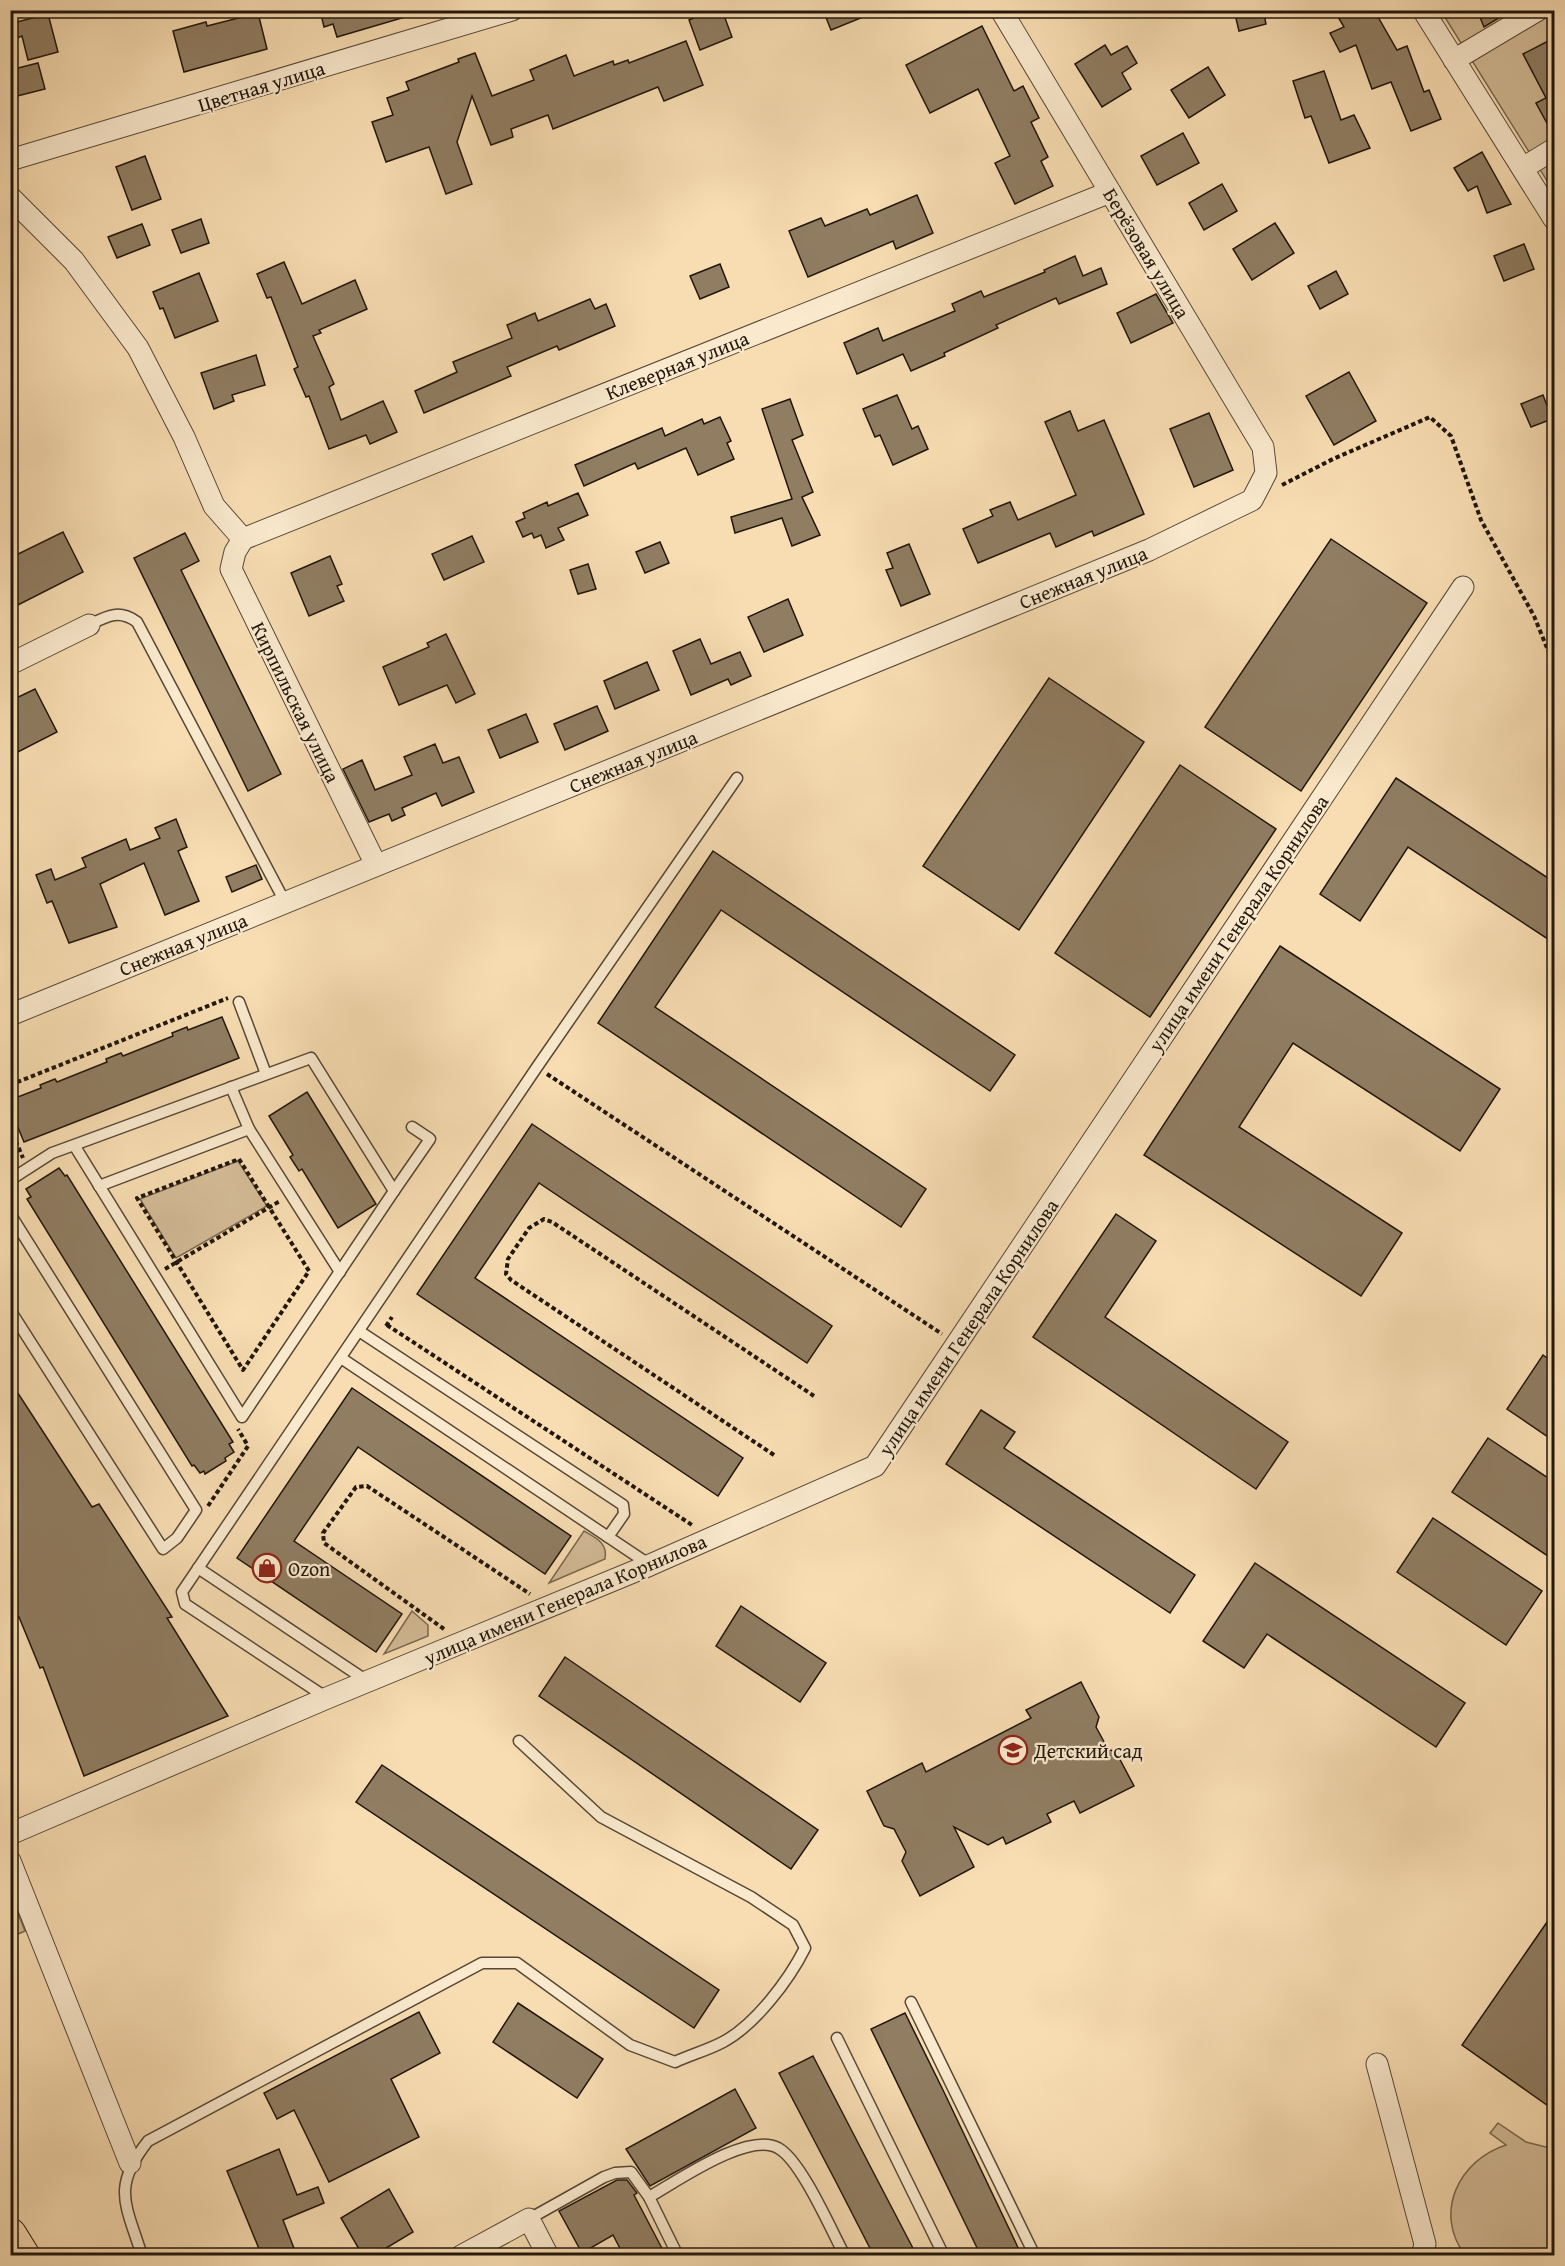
<svg xmlns="http://www.w3.org/2000/svg" width="1565" height="2266" font-family="'Gentium Book Plus',serif">
<style>
.green{fill:#d3bb96;stroke:#7a6851;stroke-width:1.5}
.building{fill:#907d62;stroke:#20160c;stroke-width:1.5}
.lines{fill:none;stroke-linecap:round;stroke-linejoin:round}
.lane-casing{stroke:#564836;stroke-width:13}
.street-casing{stroke:#564836;stroke-width:23}
.highway-casing{stroke:#20160c;stroke-width:35}
.path{stroke:#20160c;stroke-width:4;stroke-dasharray:4.5 3;stroke-linecap:butt}
.lane{stroke:#fae9cd;stroke-width:10}
.street{stroke:#fae9cd;stroke-width:21}
.highway{stroke:#f8ddb2;stroke-width:33}
.labels{text-anchor:middle;dominant-baseline:central;stroke-width:4.5;stroke-linejoin:round;paint-order:stroke}
.street-label{font-size:20px;fill:#20160c;stroke:#fae9cd}
.poi-label{font-size:20px;fill:#20160c;stroke:#fae9cd;text-anchor:start}
</style>
<rect width="100%" height="100%" fill="#f8ddb2"/>
<filter id="stains"><feTurbulence type="fractalNoise" baseFrequency=".00333" numOctaves="4"/><feColorMatrix values="0 0 0 0 .2 0 0 0 0 .09 0 0 0 0 .02 0 0 0 .5 -.17"/></filter>
<radialGradient id="worn" r=".72"><stop offset=".6" stop-color="#630" stop-opacity="0"/><stop offset="1" stop-color="#630" stop-opacity=".3"/></radialGradient>
<g class="green">
<polygon points="1441,11 1554,11 1554,192"/>
<polygon points="238,1161 267,1206 176,1258 140,1199"/>
<path d="M584,1531C596,1538 608,1543 605,1559L549,1583Z"/>
<polygon points="412,1611 428,1625 428,1636 384,1654"/>
<polygon points="11,1896 25,1931 11,1937 10,1937"/>
<path d="M1498,2123L1526,2142L1554,2149V2255H1465C1433,2213 1459,2160 1506,2145L1490,2133Z"/>
</g>
<g class="building">
<polygon points="320,10 411,10 412,15 337,37 333,24 324,27"/>
<polygon points="712,10 722,10 732,37 700,50 689,20"/>
<polygon points="823,10 878,10 878,11 831,30"/>
<polygon points="1234,10 1263,10 1266,24 1239,31"/>
<polygon points="1334,10 1374,10 1397,50 1407,46 1424,92 1429,90 1441,119 1411,131 1391,82 1372,89 1356,45 1340,52 1330,33 1344,27"/>
<polygon points="1477,10 1512,10 1484,27"/>
<polygon points="258,13 267,49 184,72 173,31 206,22 207,26"/>
<polygon points="48,14 58,52 28,60 22,36 17,38 13,23"/>
<polygon points="982,26 1014,91 1023,86 1039,118 1031,122 1048,157 1041,161 1053,186 1015,204 995,163 1010,156 978,89 930,113 906,65"/>
<polygon points="1554,38 1554,136 1536,103 1546,98 1523,54"/>
<polygon points="686,41 703,85 664,101 658,87 553,129 548,115 511,129 513,137 491,145 472,96 457,142 472,184 446,194 429,147 386,162 372,122 393,115 387,98 409,90 406,82 459,62 458,59 475,53 492,96 534,80 530,70 566,55 574,76 613,61 614,65 628,60 629,63"/>
<polygon points="1105,45 1111,55 1127,46 1137,63 1122,73 1131,89 1102,107 1075,64"/>
<polygon points="38,63 45,89 17,96 10,70"/>
<polygon points="1208,67 1225,95 1189,118 1171,90"/>
<polygon points="1324,71 1341,120 1354,115 1370,148 1329,163 1311,116 1305,118 1293,81"/>
<polygon points="1183,133 1199,163 1157,185 1141,156"/>
<polygon points="1482,152 1511,204 1487,213 1477,186 1468,191 1454,168"/>
<polygon points="145,156 161,199 132,210 116,167"/>
<polygon points="1222,184 1237,211 1204,230 1189,203"/>
<polygon points="917,195 933,233 896,249 893,241 808,277 789,231 821,218 825,226 867,209 870,215"/>
<polygon points="201,219 209,243 181,253 172,230"/>
<polygon points="1275,223 1294,253 1252,280 1233,249"/>
<polygon points="142,224 150,245 117,258 108,237"/>
<polygon points="1524,244 1534,269 1504,281 1494,256"/>
<polygon points="1075,256 1083,276 1101,268 1107,284 1059,304 1056,298 996,325 998,328 944,353 945,356 911,371 903,354 857,374 844,343 878,328 883,341 955,311 952,304 981,291 984,297 1045,272 1044,270"/>
<polygon points="284,262 302,304 355,280 367,309 319,330 321,333 313,336 334,384 329,387 341,420 383,401 397,432 370,444 366,435 329,449 309,396 306,397 294,369 298,367 271,297 267,298 257,274"/>
<polygon points="720,264 729,287 700,299 690,276"/>
<polygon points="1336,271 1348,294 1320,309 1308,286"/>
<polygon points="199,273 218,321 175,338 163,308 160,309 153,292"/>
<polygon points="1156,294 1173,323 1131,343 1117,313"/>
<polygon points="590,299 595,309 606,304 615,326 559,350 557,346 507,367 511,376 424,413 415,391 457,372 453,362 512,338 507,325 535,313 538,321"/>
<polygon points="256,355 265,385 232,395 234,401 214,409 201,373"/>
<polygon points="1349,372 1376,421 1334,445 1306,396"/>
<polygon points="897,395 912,429 918,426 928,449 893,465 880,435 875,437 863,409"/>
<polygon points="1543,395 1552,419 1531,427 1521,404"/>
<polygon points="790,399 803,435 792,440 813,492 802,497 820,535 792,546 782,518 735,533 731,517 792,499 762,409"/>
<polygon points="1070,411 1078,431 1104,420 1144,514 1094,536 1092,531 1056,547 1050,533 978,563 963,529 993,516 990,510 1010,502 1018,520 1076,495 1045,422"/>
<polygon points="1209,413 1233,470 1194,487 1170,429"/>
<polygon points="720,417 731,441 727,443 734,459 698,475 686,448 638,469 635,463 584,486 575,465 662,428 665,436 702,419 704,424"/>
<polygon points="578,493 588,515 558,528 564,540 546,548 541,535 534,538 532,533 523,537 516,522 525,518 523,513 547,502 548,506"/>
<polygon points="63,532 83,572 10,609 10,558"/>
<polygon points="185,533 199,561 181,570 281,774 248,791 134,558"/>
<polygon points="472,536 484,562 444,580 432,554"/>
<polygon points="1331,539 1427,603 1301,791 1205,727"/>
<polygon points="660,542 669,563 645,573 636,552"/>
<polygon points="909,544 930,594 901,606 886,570 893,568 887,553"/>
<polygon points="330,556 342,584 337,586 344,601 309,616 291,573"/>
<polygon points="588,564 596,589 578,594 570,570"/>
<polygon points="788,599 803,635 764,652 748,617"/>
<polygon points="446,634 475,694 456,703 447,685 399,705 383,667 429,647 427,643"/>
<polygon points="700,639 711,664 740,652 751,676 731,685 728,679 691,695 673,651"/>
<polygon points="647,662 659,690 615,709 604,681"/>
<polygon points="1049,678 1144,742 1019,930 923,866"/>
<polygon points="35,689 57,732 10,756 10,701"/>
<polygon points="597,706 608,731 565,750 554,724"/>
<polygon points="526,714 538,742 500,758 488,730"/>
<polygon points="435,744 443,763 459,757 474,792 442,806 436,793 402,808 405,815 392,821 389,814 369,822 343,769 362,760 375,790 412,775 404,757"/>
<polygon points="1180,765 1276,829 1150,1017 1055,953"/>
<polygon points="1396,778 1554,882 1554,943 1408,847 1360,921 1320,894"/>
<polygon points="176,819 187,847 178,851 199,901 165,915 144,863 100,884 117,927 69,943 52,901 47,903 36,875 51,869 55,880 86,867 82,858 126,839 130,850 160,838 155,828"/>
<polygon points="713,851 1015,1055 990,1091 721,910 655,1007 926,1189 901,1227 598,1023"/>
<polygon points="256,865 262,879 232,892 226,877"/>
<polygon points="1280,946 1500,1089 1460,1151 1293,1043 1239,1127 1402,1233 1361,1296 1144,1155"/>
<polygon points="222,1017 239,1058 24,1142 10,1108 10,1100 41,1088 40,1085 55,1079 57,1082 107,1062 106,1059 121,1053 123,1056 173,1036 172,1033 187,1027 188,1030"/>
<polygon points="307,1092 376,1204 338,1228 302,1169 299,1171 290,1157 293,1155 269,1116"/>
<polygon points="532,1124 832,1326 807,1363 539,1183 475,1278 743,1458 718,1496 417,1294"/>
<polygon points="59,1168 65,1176 67,1175 233,1442 229,1444 234,1452 225,1458 226,1461 205,1474 204,1471 200,1473 194,1465 192,1466 27,1199 31,1197 26,1189"/>
<polygon points="1116,1214 1156,1241 1105,1317 1288,1442 1256,1489 1033,1337"/>
<polygon points="1543,1355 1554,1363 1554,1441 1507,1409"/>
<polygon points="10,1381 92,1507 99,1504 172,1617 167,1618 228,1716 84,1776 43,1667 40,1668 19,1617 15,1619 10,1607"/>
<polygon points="352,1388 571,1536 545,1574 358,1447 294,1541 402,1614 376,1652 237,1558"/>
<polygon points="981,1410 1015,1432 1004,1448 1195,1575 1170,1613 946,1464"/>
<polygon points="1488,1438 1554,1482 1554,1560 1452,1492"/>
<polygon points="1433,1518 1542,1591 1506,1645 1397,1572"/>
<polygon points="1255,1563 1465,1703 1436,1747 1267,1634 1244,1668 1203,1641"/>
<polygon points="741,1606 826,1663 800,1702 716,1646"/>
<polygon points="565,1657 818,1830 791,1869 539,1696"/>
<polygon points="1081,1682 1099,1717 1096,1727 1108,1749 1116,1752 1134,1786 1080,1813 1074,1801 1047,1814 1051,1822 1006,1844 1003,1837 988,1845 954,1827 974,1867 920,1896 902,1861 906,1852 894,1829 884,1826 867,1791 922,1763 926,1772 1031,1718 1026,1710"/>
<polygon points="382,1765 719,1990 694,2028 356,1802"/>
<polygon points="1554,1912 1554,2110 1462,2045"/>
<polygon points="518,2003 603,2059 577,2098 493,2042"/>
<polygon points="419,2012 440,2053 391,2079 419,2137 329,2182 294,2110 277,2119 264,2093"/>
<polygon points="905,2013 943,2090 1022,2256 981,2256 871,2029"/>
<polygon points="813,2056 869,2164 917,2256 874,2256 836,2182 779,2073"/>
<polygon points="735,2089 756,2128 650,2186 626,2149"/>
<polygon points="279,2149 297,2195 318,2187 324,2203 283,2220 297,2256 262,2256 227,2171"/>
<polygon points="617,2180 627,2180 637,2193 634,2195 666,2256 624,2256 613,2235 582,2253 559,2211"/>
<polygon points="389,2189 413,2232 373,2256 363,2256 341,2218"/>
</g>
<g class="lines">
<g class="lane-casing">
<g id="lane">
<path d="M89,625C107,616 119,609 137,622L285,902"/>
<polyline points="239,1002 266,1074"/>
<polyline points="249,1129 340,1272"/>
<polyline points="10,1180 52,1153 74,1145 311,1058 394,1191 242,1417 74,1145"/>
<polyline points="99,1186 249,1129 231,1087"/>
<polyline points="394,1191 430,1139 412,1127"/>
<polyline points="10,1218 12,1217 196,1510 177,1538 163,1549 10,1310"/>
<polyline points="359,1331 623,1505 624,1514 608,1537"/>
<polyline points="341,1358 650,1565"/>
<polyline points="198,1568 367,1681"/>
<polyline points="327,1698 185,1604 182,1592 537,1067 737,778"/>
<polyline points="911,2002 1035,2256"/>
<polyline points="837,2038 944,2256"/>
<path d="M649,2197C676,2182 748,2131 778,2148C801,2160 831,2230 845,2256"/>
<polyline points="529,2219 604,2177 615,2173 631,2172 649,2197 678,2256"/>
<path d="M142,2256C126,2204 111,2188 148,2141L482,1963H517L630,2045L675,2062C690,2055 708,2050 723,2042C755,2025 789,1980 805,1948L793,1925L751,1897L601,1817L519,1741"/>
</g>
</g>
<g class="street-casing">
<g id="street">
<polyline points="1423,10 1554,219"/>
<polyline points="1454,60 1538,10"/>
<polyline points="10,160 512,10"/>
<polyline points="1523,168 1554,149"/>
<polyline points="10,197 74,261 138,348 184,437 214,506 243,539"/>
<polyline points="243,539 1110,192"/>
<polyline points="243,539 235,552 231,569 376,865"/>
<polyline points="10,664 89,625"/>
<polyline points="10,1015 1149,550 1252,500 1266,473 1263,447 1001,10"/>
<polyline points="10,1834 327,1698 650,1565 875,1466 1463,587"/>
<polyline points="10,1861 130,2163"/>
<polyline points="1377,2064 1425,2244 1422,2256"/>
<polyline points="461,2256 529,2219 548,2256"/>
</g>
</g>
<g class="highway-casing">
<polyline id="highway" points="10,2235 23,2256"/>
</g>
<g class="path">
<polyline points="1282,485 1333,459 1430,417 1451,436 1481,520 1534,616 1554,665"/>
<polyline points="547,1074 942,1334"/>
<polyline points="10,1085 228,998"/>
<polyline points="10,1127 23,1158"/>
<polygon points="239,1159 309,1271 243,1370 137,1198"/>
<polyline points="165,1269 280,1201"/>
<polyline points="387,1325 692,1525"/>
<polyline points="386,1326 392,1317"/>
<polyline points="774,1455 511,1280 506,1274 508,1259 529,1228 544,1219 552,1222 814,1396"/>
<polyline points="208,1506 248,1446 238,1429"/>
<polyline points="444,1629 324,1543 323,1533 356,1487 367,1486 530,1594"/>
</g>
<use href="#lane" class="lane"/>
<use href="#street" class="street"/>
<use href="#highway" class="highway"/>
</g>
<defs>
<g id="shop-ring" transform="scale(1.5)"><circle r="9.5" fill="#fae9cd" stroke="#8f2418" stroke-width="1.5"/><path d="M-5-2.5h2.3a2.7 3.5 0 0 1 5.4 0H5L5.5 6h-11ZM-1.5-2.5h3a1.5 2.3 0 0 0-3 0Z" fill="#8f2418"/></g>
<g id="school-ring" transform="scale(1.5)"><circle r="9.5" fill="#fae9cd" stroke="#8f2418" stroke-width="1.5"/><path d="M0-5L7-2L0 1L-7-2ZM-4 1L0 2.5L4 1V4Q0 6-4 4Z" fill="#8f2418"/></g>
</defs>
<g fill-rule="evenodd">
<use href="#shop-ring" x="267" y="1568"/>
<use href="#school-ring" x="1013" y="1750"/>
</g>
<g class="labels">
<g class="street-label">
<text transform="translate(261 86) rotate(-17)">Цветная улица</text>
<text transform="translate(1147 253) rotate(59)">Берёзовая улица</text>
<text transform="translate(677 365) rotate(-22)">Клеверная улица</text>
<text transform="translate(1083 577) rotate(-22)">Снежная улица</text>
<text transform="translate(296 702) rotate(64)">Кирпильская улица</text>
<text transform="translate(633 761) rotate(-22)">Снежная улица</text>
<text transform="translate(1238 923) rotate(-56)">улица имени Генерала Корнилова</text>
<text transform="translate(183 944) rotate(-22)">Снежная улица</text>
<text transform="translate(968 1327) rotate(-56)">улица имени Генерала Корнилова</text>
<text transform="translate(565 1599) rotate(-23)">улица имени Генерала Корнилова</text>
</g>
<g class="poi-label">
<text x="288" y="1568">Ozon</text>
<text x="1034" y="1750">Детский сад</text>
</g>
</g>
<rect width="1565" height="2266" fill="none" stroke="#f8ddb2" stroke-width="36"/>
<rect x="12" y="12" width="1541" height="2242" fill="none" stroke="#20160c" stroke-width="3"/>
<rect x="18" y="18" width="1529" height="2230" fill="none" stroke="#20160c" stroke-width="1.5"/>
<rect width="100%" height="100%" filter="url(#stains)"/>
<rect width="100%" height="100%" fill="url(#worn)"/>
</svg>
